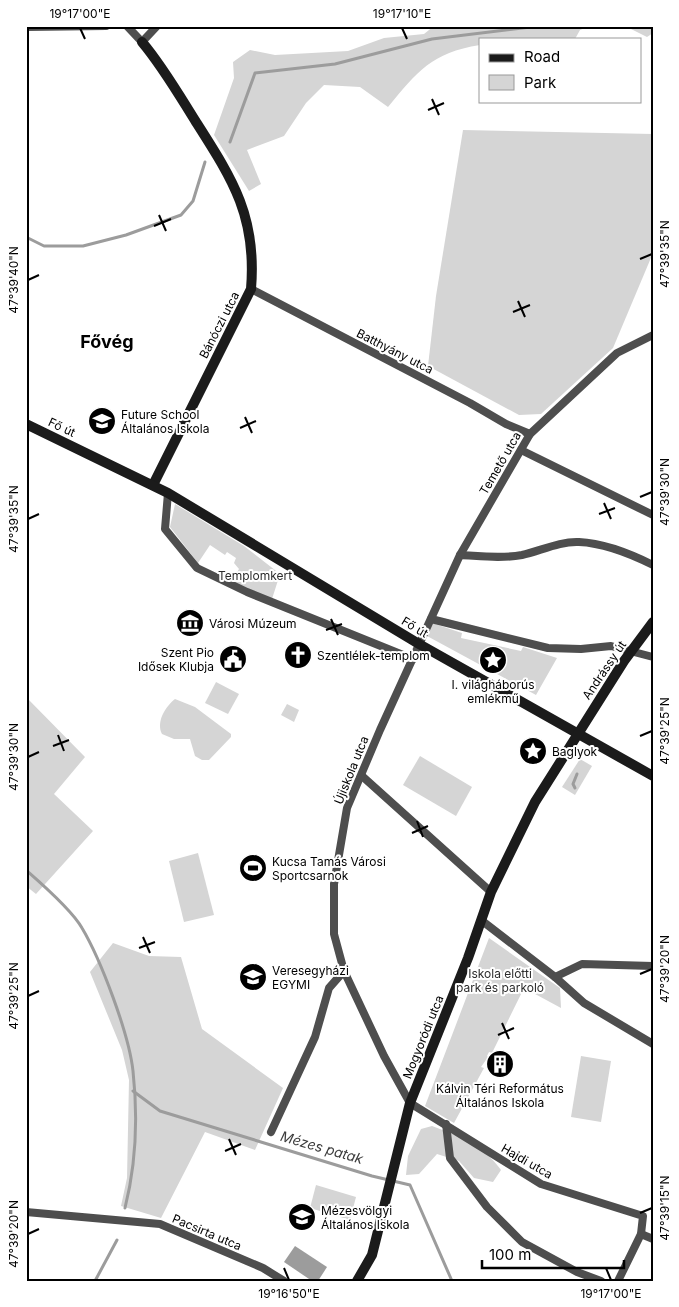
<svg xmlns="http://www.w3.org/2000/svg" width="679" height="1307" font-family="Inter,sans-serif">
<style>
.green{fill:#d5d5d5}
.water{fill:#9c9c9c}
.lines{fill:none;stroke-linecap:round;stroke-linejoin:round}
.stream{stroke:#9c9c9c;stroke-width:3}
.street{stroke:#4e4e4e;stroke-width:8}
.secondary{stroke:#1b1b1b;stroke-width:10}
.ticks{fill:none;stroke:#000;stroke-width:2}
.labels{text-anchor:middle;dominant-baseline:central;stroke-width:4;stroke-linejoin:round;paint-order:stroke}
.street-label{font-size:12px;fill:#000;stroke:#fff}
.poi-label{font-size:12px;fill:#000;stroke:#fff;text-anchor:start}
.park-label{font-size:12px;fill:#2c2c2c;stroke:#fff}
.water-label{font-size:14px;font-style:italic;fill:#3d3d3d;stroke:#fff}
.district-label{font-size:18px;font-weight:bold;fill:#000;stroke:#fff}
.neatline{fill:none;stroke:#000;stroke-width:2}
.ticks-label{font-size:12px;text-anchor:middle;fill:#000}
</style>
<rect width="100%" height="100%" fill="#fff"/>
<g class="green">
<path d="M434,26H589L580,30L575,39H480V45C431,53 418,71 388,107L360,87L324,85L306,103L284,136L247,150L261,184L249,191L214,135L234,78L233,62L250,50L275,55L348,51L384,38L424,34Z"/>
<polygon points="625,26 653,26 653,33 647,37"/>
<polygon points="463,130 653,134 653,253 613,348 541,414 519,415 428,366 436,296"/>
<polygon points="175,504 244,546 280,574 272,599 231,582 239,569 234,563 236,558 227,552 225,555 210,545 198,563 170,527"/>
<polygon points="432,623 462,633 461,638 521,651 523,647 557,658 536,695 427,636"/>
<polygon points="216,682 239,694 228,714 205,703"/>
<polygon points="26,697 85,757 54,794 93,831 36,894 26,886"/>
<path d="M175,699L195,707L231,734V737L209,760H202L195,756L190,739H174L162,734C156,722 165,707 175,699Z"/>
<polygon points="287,704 299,710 294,722 281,715"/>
<polygon points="420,756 472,787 456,816 403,785"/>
<polygon points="580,759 592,766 575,795 562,787"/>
<polygon points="198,853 214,915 184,922 169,861"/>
<polygon points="489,938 560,988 561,1008 524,988 492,1053 489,1052 487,1056 488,1057 481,1067 484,1068 454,1123 425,1106"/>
<polygon points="113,943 149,956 181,957 202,1029 283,1088 255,1150 205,1132 161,1218 121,1206 127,1178 129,1080 122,1050 90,972"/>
<polygon points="581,1056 611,1061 601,1122 571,1117"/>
<path d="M432,1126C461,1137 482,1144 501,1170L493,1182L474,1178L459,1161L437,1154L419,1174L406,1175L408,1156L421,1129Z"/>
<polygon points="316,1185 356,1197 350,1220 310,1208"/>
</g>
<polygon class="water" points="295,1246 327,1267 318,1281 312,1281 284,1262"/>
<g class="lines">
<g class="stream">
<polyline points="230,142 255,73 335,64 432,39 539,26"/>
<polyline points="26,237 44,246 83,246 126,235 181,215 193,201 205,162"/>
<polyline points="575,788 573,784 577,774"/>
<path d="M26,870C42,884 72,910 82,928C101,960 129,1034 133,1071C138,1117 136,1164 125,1208"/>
<polyline points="133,1091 160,1111 372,1176 410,1185 452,1281"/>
<polyline points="95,1281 117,1240"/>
</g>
<g class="street">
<polyline points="127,26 142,42 157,26"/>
<polyline points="26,27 106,26"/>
<polyline points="251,289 470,403 506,424 530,434"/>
<polyline points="521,450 653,515"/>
<polyline points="168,493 165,529 197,568 247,592 413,659"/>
<path d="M460,555C480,556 501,559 522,555C540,551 560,541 579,542C603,543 631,554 653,565"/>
<polyline points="431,619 548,648 581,649 611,646 653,657"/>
<polyline points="362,776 491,892"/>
<polyline points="481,920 555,977 584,1003 653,1044"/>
<polyline points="555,977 582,964 653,966"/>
<polyline points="446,1124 450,1158 487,1207 522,1242 577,1272 601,1281"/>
<polyline points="271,1132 315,1037 329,988 344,971"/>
<polyline points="26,1212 160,1224 263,1268 284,1281"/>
<polyline points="641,1234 653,1239"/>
<polyline points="618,1281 641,1234 643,1216 541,1184 410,1103 384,1056 344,971 334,934 334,884 347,808 380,730 460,555 530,434 617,353 653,335"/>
</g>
<g class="secondary">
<path d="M142,42C163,67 179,95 196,122C233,180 257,217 251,289L153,485"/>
<polyline points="26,424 168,493 419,644 653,776"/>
<polyline points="357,1281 372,1255 410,1103 468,958 491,892 535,802 624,661 653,622"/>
</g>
</g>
<path class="ticks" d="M80,28L85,39M402,28L407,39M432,99L439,115M428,110L444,103M159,215L166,231M154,226L171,219M640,259L652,254M28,280L39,275M518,301L525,317M513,312L530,305M245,417L252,433M240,428L256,421M640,497L652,492M604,503L611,519M599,514L615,508M28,519L39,514M331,619L338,635M326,630L342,624M58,735L64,751M640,736L652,731M53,746L69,740M28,757L39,752M417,821L423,837M412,833L428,826M143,937L150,953M139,948L155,942M640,974L652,969M28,996L39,991M502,1023L509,1039M498,1035L514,1028M229,1139L236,1155M225,1151L241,1144M640,1213L652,1208M28,1234L39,1229M284,1268L289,1280M606,1268L611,1280"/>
<defs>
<g id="school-disc" transform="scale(1.4375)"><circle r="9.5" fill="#000" stroke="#fff"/><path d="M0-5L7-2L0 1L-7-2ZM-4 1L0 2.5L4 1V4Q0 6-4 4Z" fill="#fff"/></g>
<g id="museum-disc" transform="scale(1.4375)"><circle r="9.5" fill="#000" stroke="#fff"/><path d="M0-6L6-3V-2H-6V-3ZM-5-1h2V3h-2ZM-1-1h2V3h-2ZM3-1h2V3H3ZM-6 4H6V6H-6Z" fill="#fff"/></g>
<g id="church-disc" transform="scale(1.4375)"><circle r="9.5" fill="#000" stroke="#fff"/><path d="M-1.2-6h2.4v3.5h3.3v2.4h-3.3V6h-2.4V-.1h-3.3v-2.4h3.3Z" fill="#fff"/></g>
<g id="civic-disc" transform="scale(1.4375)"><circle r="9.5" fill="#000" stroke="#fff"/><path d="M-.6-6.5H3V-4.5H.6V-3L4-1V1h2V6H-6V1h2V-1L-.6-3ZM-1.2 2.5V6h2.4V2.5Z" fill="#fff"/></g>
<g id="sight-disc" transform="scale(1.4375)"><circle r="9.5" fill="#000" stroke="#fff"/><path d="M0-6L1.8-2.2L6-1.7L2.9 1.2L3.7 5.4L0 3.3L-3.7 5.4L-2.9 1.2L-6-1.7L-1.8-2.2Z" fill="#fff"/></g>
<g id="stadium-disc" transform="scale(1.4375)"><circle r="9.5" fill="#000" stroke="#fff"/><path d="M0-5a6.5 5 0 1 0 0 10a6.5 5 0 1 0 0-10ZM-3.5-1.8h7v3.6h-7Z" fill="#fff"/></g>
<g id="building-disc" transform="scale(1.4375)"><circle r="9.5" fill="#000" stroke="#fff"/><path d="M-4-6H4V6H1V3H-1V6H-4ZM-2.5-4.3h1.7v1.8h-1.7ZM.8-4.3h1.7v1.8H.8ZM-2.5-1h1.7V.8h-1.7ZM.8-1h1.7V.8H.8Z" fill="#fff"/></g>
</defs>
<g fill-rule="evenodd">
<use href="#school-disc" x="102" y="421"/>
<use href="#museum-disc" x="190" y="623"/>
<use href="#church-disc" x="298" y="655"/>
<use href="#civic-disc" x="233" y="659"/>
<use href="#sight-disc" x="493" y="660"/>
<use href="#sight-disc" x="533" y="751"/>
<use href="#stadium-disc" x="253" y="868"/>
<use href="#school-disc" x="253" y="977"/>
<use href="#building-disc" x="500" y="1064"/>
<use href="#school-disc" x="302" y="1217"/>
</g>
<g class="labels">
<g class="street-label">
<text transform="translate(219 325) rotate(-63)">Bánóczi utca</text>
<text transform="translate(395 351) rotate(27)">Batthyány utca</text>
<text transform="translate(62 427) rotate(25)">Fő út</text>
<text transform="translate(500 463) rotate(-60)">Temető utca</text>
<text transform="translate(415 627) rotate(31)">Fő út</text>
<text transform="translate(604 670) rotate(-56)">Andrássy út</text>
<text transform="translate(351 770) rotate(-68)">Újiskola utca</text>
<text transform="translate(423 1037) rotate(-68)">Mogyoródi utca</text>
<text transform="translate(527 1161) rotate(30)">Hajdi utca</text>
<text transform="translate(207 1232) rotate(23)">Pacsirta utca</text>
</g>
<g class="poi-label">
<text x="121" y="414">Future School<tspan x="121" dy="14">Általános Iskola</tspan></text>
<text x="209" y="623">Városi Múzeum</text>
<text x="214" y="652" text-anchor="end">Szent Pio<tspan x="214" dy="14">Idősek Klubja</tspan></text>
<text x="317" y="655">Szentlélek-templom</text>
<text x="493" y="684" text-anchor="middle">I. világháborús<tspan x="493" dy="14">emlékmű</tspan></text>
<text x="552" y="751">Baglyok</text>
<text x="272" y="861">Kucsa Tamás Városi<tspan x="272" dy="14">Sportcsarnok</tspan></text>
<text x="272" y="970">Veresegyházi<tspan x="272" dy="14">EGYMI</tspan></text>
<text x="500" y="1088" text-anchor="middle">Kálvin Téri Református<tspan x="500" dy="14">Általános Iskola</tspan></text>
<text x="321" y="1210">Mézesvölgyi<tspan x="321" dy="14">Általános Iskola</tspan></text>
</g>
<g class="park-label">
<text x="255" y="575">Templomkert</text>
<text x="500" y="973">Iskola előtti<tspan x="500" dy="14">park és parkoló</tspan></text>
</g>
<g class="water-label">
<text transform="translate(322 1147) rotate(16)">Mézes patak</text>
</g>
<g class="district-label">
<text x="107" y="341">Fővég</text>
</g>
</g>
<rect width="679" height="1307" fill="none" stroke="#ffffff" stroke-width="55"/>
<rect x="479" y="38" width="162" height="65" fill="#ffffff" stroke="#999999"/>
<rect x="489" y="54" width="25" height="8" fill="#1b1b1b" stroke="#999999"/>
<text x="524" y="62" font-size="15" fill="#000000">Road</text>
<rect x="489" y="75" width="25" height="15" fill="#d5d5d5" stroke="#999999"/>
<text x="524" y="88" font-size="15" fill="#000000">Park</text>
<path d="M482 1260v8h142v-8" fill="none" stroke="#000000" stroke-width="2.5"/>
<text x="489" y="1260" font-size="15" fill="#000000" stroke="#ffffff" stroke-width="4" paint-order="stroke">100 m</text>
<rect x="28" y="28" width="624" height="1252" class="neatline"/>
<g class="ticks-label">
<text x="80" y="18">19°17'00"E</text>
<text x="402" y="18">19°17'10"E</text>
<text transform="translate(665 254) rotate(-90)" y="4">47°39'35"N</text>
<text transform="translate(14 280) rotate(-90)" y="4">47°39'40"N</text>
<text transform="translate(665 492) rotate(-90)" y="4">47°39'30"N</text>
<text transform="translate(14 519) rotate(-90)" y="4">47°39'35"N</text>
<text transform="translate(665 731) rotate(-90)" y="4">47°39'25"N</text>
<text transform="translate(14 757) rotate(-90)" y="4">47°39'30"N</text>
<text transform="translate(665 969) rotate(-90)" y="4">47°39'20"N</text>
<text transform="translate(14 996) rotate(-90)" y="4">47°39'25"N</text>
<text transform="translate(665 1208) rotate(-90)" y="4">47°39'15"N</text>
<text transform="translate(14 1234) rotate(-90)" y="4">47°39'20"N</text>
<text x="289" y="1298">19°16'50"E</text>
<text x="611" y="1298">19°17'00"E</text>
</g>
</svg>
